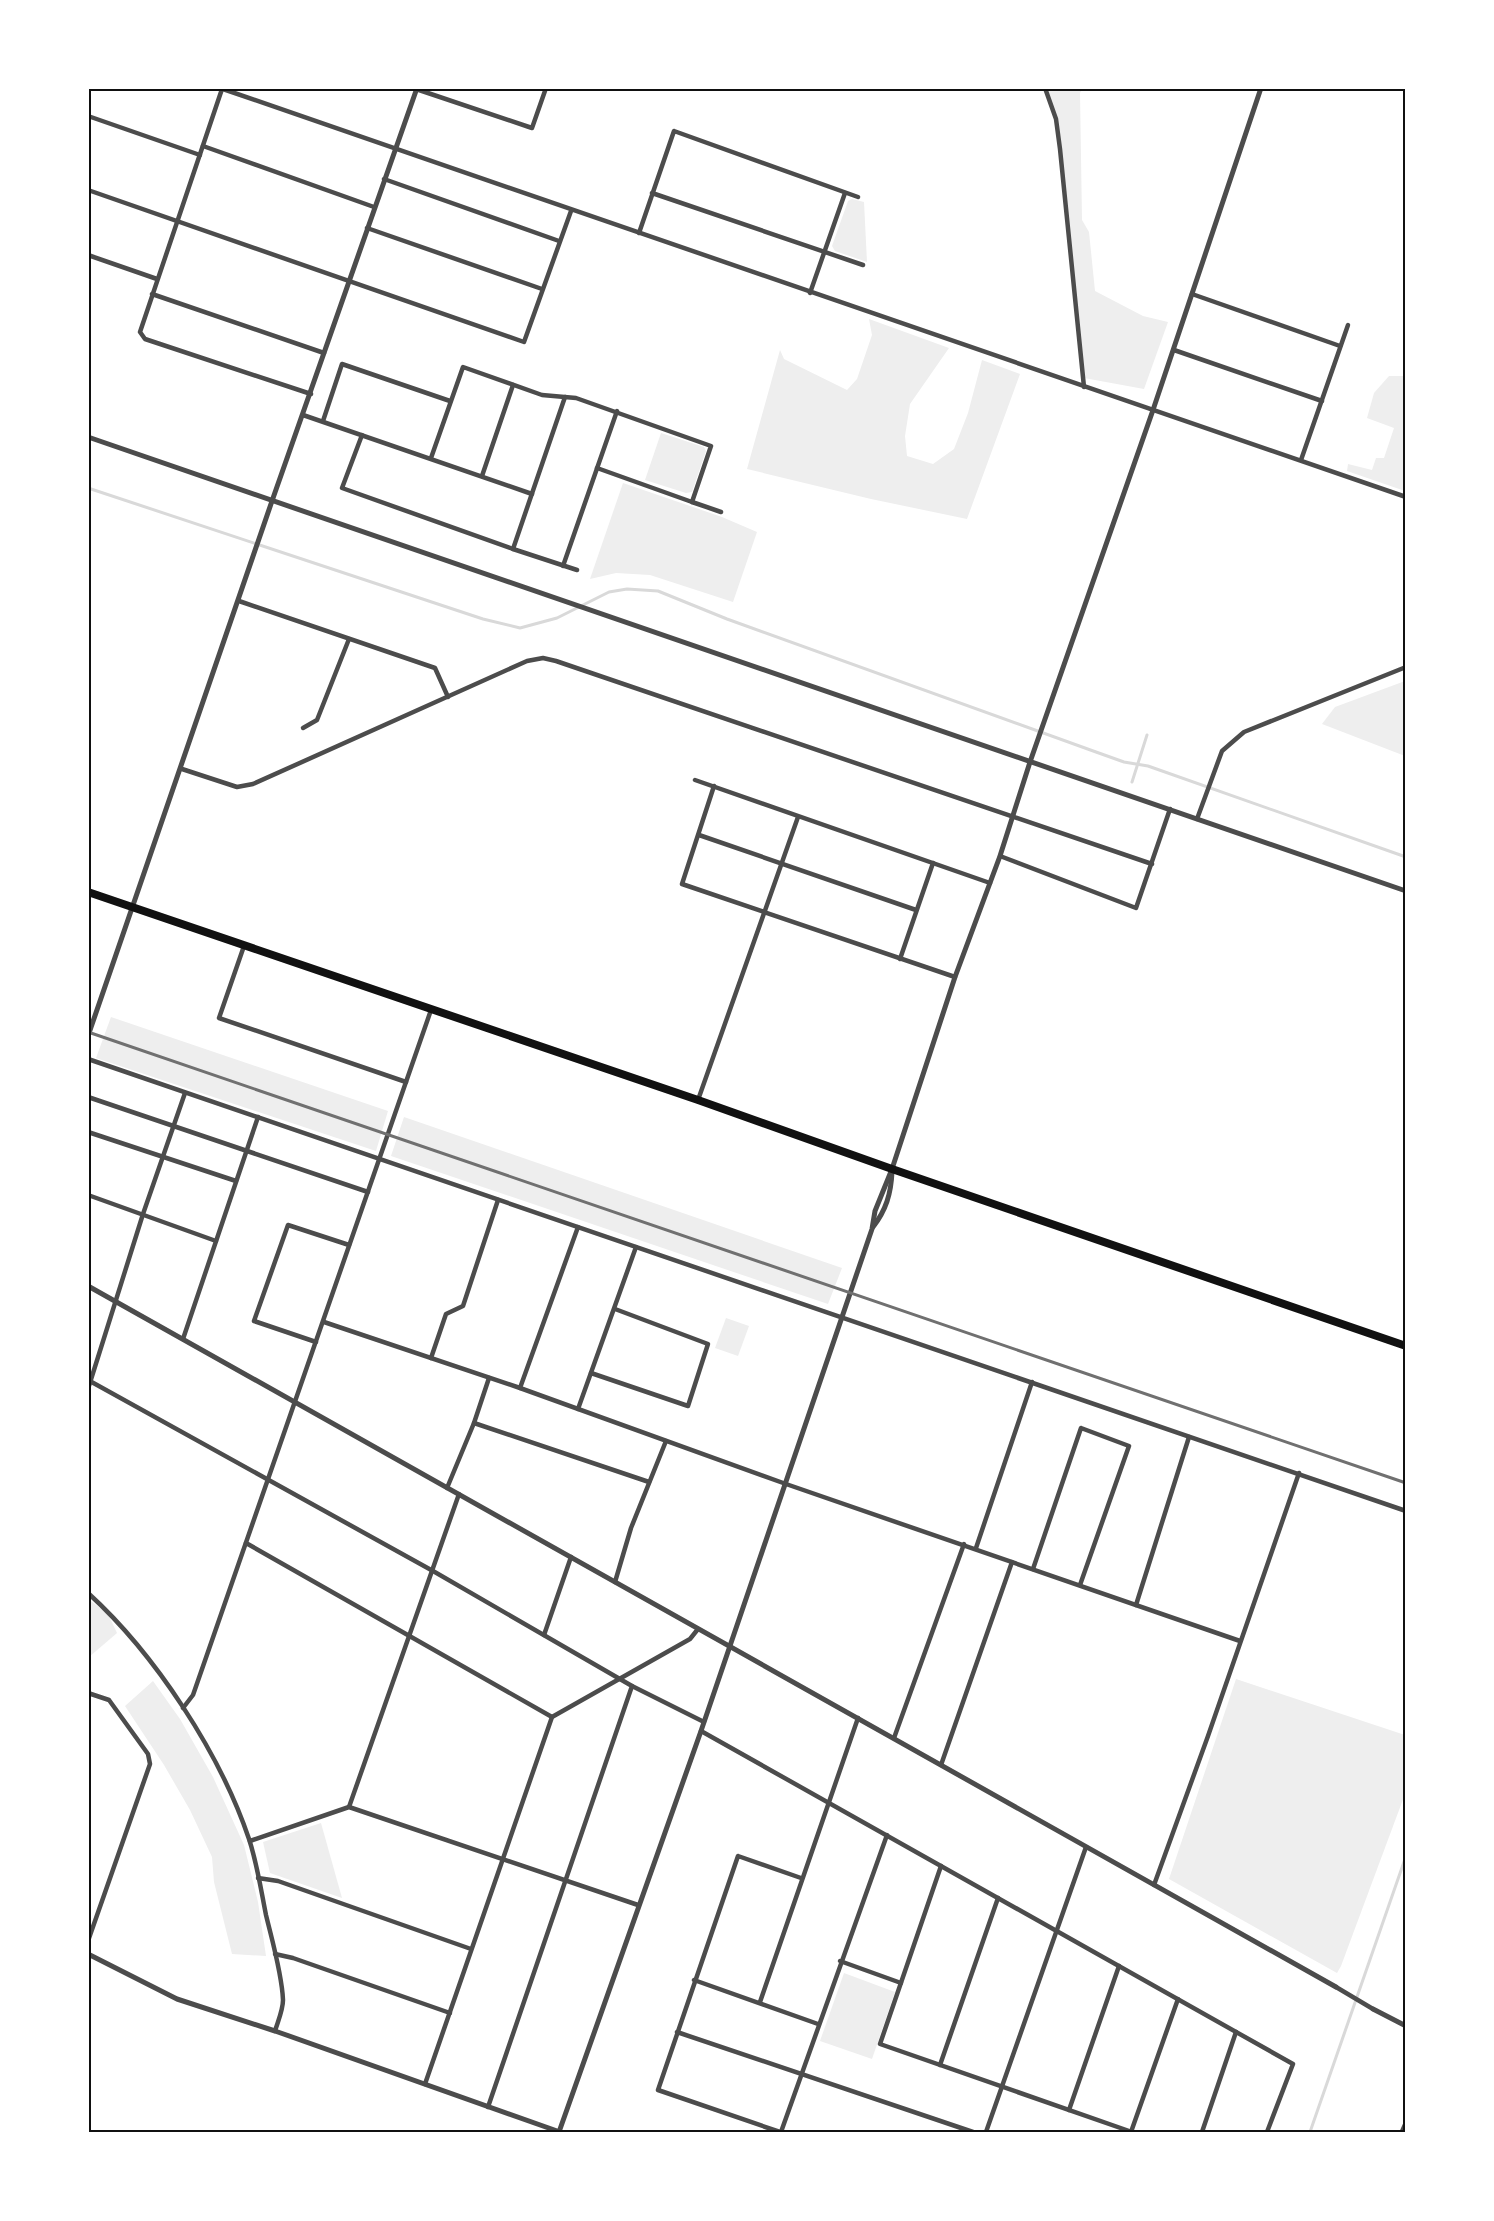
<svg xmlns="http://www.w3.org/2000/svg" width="1494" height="2221" font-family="'IBM Plex Serif',serif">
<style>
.green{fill:#eee}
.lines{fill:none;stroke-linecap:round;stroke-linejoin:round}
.stream{stroke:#d9d9d9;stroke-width:3}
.minor{stroke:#4c4c4c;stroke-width:4.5}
.tertiary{stroke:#4c4c4c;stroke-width:5}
.trunk{stroke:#111;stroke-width:8}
.rail{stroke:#707070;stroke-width:3}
.neatline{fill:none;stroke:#111;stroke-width:2}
</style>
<rect width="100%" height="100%" fill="#fff"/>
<g class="green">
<polygon points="1045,89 1082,89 1080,93 1082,220 1089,232 1095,291 1143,316 1168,322 1144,389 1084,378 1056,119"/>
<polygon points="852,199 864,202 867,262 835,251 832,246 848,201"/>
<polygon points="869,319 949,348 910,404 905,436 907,456 933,464 954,449 968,413 982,360 1020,374 967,519 871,499 747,469 780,350 784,359 847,390 857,379 872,335"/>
<polygon points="1389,376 1405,376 1405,491 1347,471 1348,464 1372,470 1376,458 1384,458 1394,428 1367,418 1374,393"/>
<polygon points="661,433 704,447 706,451 692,492 686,493 645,480"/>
<polygon points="623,483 722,517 757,532 733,602 650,575 616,573 590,579"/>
<polygon points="1405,681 1405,756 1322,724 1335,707"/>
<polygon points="111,1017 388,1111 376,1151 96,1058"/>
<polygon points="404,1117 842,1268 828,1304 391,1156"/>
<polygon points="726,1318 749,1326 738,1356 715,1348"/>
<polygon points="88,1599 108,1614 117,1633 89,1657"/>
<polygon points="1236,1679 1405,1735 1405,1794 1341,1966 1337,1973 1169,1879"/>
<polygon points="153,1681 180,1719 213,1777 244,1845 258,1902 266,1956 232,1954 214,1882 212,1857 190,1810 164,1765 125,1706"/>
<polygon points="321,1823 342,1898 270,1873 263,1842"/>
<polygon points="844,1973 895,1992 872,2059 820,2041"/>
</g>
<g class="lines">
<g class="stream">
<polyline points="88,488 483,619 520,628 557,618 609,592 627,589 658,591 727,619 1096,752 1124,762 1148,766 1406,857"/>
<polyline points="1132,782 1147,735"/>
<polyline points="1310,2132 1406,1856"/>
</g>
<g class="minor">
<polyline points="220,88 1406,497"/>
<polyline points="1045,88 1056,119 1060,149 1084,387"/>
<polyline points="222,89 140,332 145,339 311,394"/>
<polyline points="416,89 532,128 546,88"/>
<polyline points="88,116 200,155"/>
<polyline points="203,146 374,207"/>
<polyline points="384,179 559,241"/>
<polyline points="88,190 524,342 571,211"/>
<polyline points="652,193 863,265"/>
<polyline points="367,228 542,289"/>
<polyline points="639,233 674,131 858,197"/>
<polyline points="88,255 157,279"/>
<polyline points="810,293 845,193"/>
<polyline points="152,294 324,353"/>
<polyline points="1192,294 1340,346"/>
<polyline points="1174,350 1322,401"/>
<polyline points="565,397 513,549 577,570"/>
<polyline points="303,415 532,494"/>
<polyline points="323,421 342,364 450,401"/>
<polyline points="362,435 342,488 513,549"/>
<polyline points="431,458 463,367 542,395 576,398 711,446 692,502 597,468"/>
<polyline points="1301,460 1348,325"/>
<polyline points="482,476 513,385"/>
<polyline points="692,502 721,512"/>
<polyline points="563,566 617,411"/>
<polyline points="239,601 435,668 448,697"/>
<polyline points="303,728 317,720 349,639"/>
<polyline points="182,769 237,787 253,784 527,661 543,658 556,661 1152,864"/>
<polyline points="695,780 990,883"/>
<polyline points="714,786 682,884 955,977"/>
<polyline points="1197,819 1222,751 1244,732 1406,667"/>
<polyline points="699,835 916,910"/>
<polyline points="1000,856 1136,908 1170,809"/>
<polyline points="244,946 219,1018 406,1082"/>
<polyline points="900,959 933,863"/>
<polyline points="88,1059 1406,1511"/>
<polyline points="88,1097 368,1192"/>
<polyline points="698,1100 798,817"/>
<polyline points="88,1132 236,1181"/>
<polyline points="88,1195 216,1241"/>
<polyline points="324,1322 520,1388 786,1484 1240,1641"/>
<polyline points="183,1339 258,1117"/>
<polyline points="316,1342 254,1321 288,1225 349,1245"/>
<polyline points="431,1358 446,1314 463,1306 498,1200"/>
<polyline points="591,1373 688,1406 708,1344 615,1309"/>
<polyline points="88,1380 433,1571 632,1686 488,2107"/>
<polyline points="520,1388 578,1227"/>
<polyline points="88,1389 143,1214 185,1093"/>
<polyline points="578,1409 636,1247"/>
<polyline points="474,1423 649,1482"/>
<polyline points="447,1488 474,1423 489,1378"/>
<polyline points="246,1543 552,1717"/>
<polyline points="976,1548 1032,1382"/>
<polyline points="1033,1569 1081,1428 1129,1446 1080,1585"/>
<polyline points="615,1582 631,1528 666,1441"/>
<path d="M88,1593C155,1654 220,1753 249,1839C257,1863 261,1890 266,1915C272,1940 282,1974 283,2000C283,2010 278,2021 275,2031"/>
<polyline points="1136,1605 1189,1437"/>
<polyline points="544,1635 571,1557"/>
<polyline points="632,1686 704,1722"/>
<polyline points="88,1693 109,1700 148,1754 150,1764 88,1941"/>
<polyline points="183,1708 193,1695 431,1010"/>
<polyline points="701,1731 1293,2064 1267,2132"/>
<polyline points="894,1738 964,1544"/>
<polyline points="941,1765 1012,1562"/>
<polyline points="349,1807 459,1494"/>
<polyline points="250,1841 349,1807 638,1905"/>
<polyline points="941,1866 880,2044 1132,2132"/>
<polyline points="258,1878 278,1881 471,1949"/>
<polyline points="1154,1885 1208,1736 1299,1473"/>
<polyline points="275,1954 293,1958 450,2013"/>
<polyline points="840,1961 901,1983"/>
<polyline points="694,1980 818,2024"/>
<polyline points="1336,1987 1373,2009"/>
<polyline points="760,2002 858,1718"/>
<polyline points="677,2032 973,2132"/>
<polyline points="940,2065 998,1898"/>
<polyline points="425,2084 552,1717 690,1639 698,1629"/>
<polyline points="1069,2110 1119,1966"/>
<polyline points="780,2132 658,2090 738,1856 801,1878"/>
<polyline points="781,2132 887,1835"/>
<polyline points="986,2132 1086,1847"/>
<polyline points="1131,2132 1178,1999"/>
<polyline points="1202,2132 1236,2032"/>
</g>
<g class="tertiary">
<polyline points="88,437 1406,891"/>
<polyline points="88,1036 272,501 417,88"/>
<path d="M873,1227C886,1210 891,1194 892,1172"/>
<polyline points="88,1286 1336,1987"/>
<polyline points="88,1954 177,1999 275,2031 560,2132"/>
<polyline points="1373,2009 1406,2026"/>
<polyline points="559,2132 701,1731 872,1229 875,1211 892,1169 955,977 1000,856 1030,762 1153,410 1261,88"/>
<polyline points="1402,2132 1406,2123"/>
</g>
<polyline class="trunk" points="88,892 698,1100 892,1169 1406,1346"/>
<polyline class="rail" points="88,1032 1406,1483"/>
</g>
<rect width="1494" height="2221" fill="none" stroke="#ffffff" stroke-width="180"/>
<rect x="90" y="90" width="1314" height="2041" class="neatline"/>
</svg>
